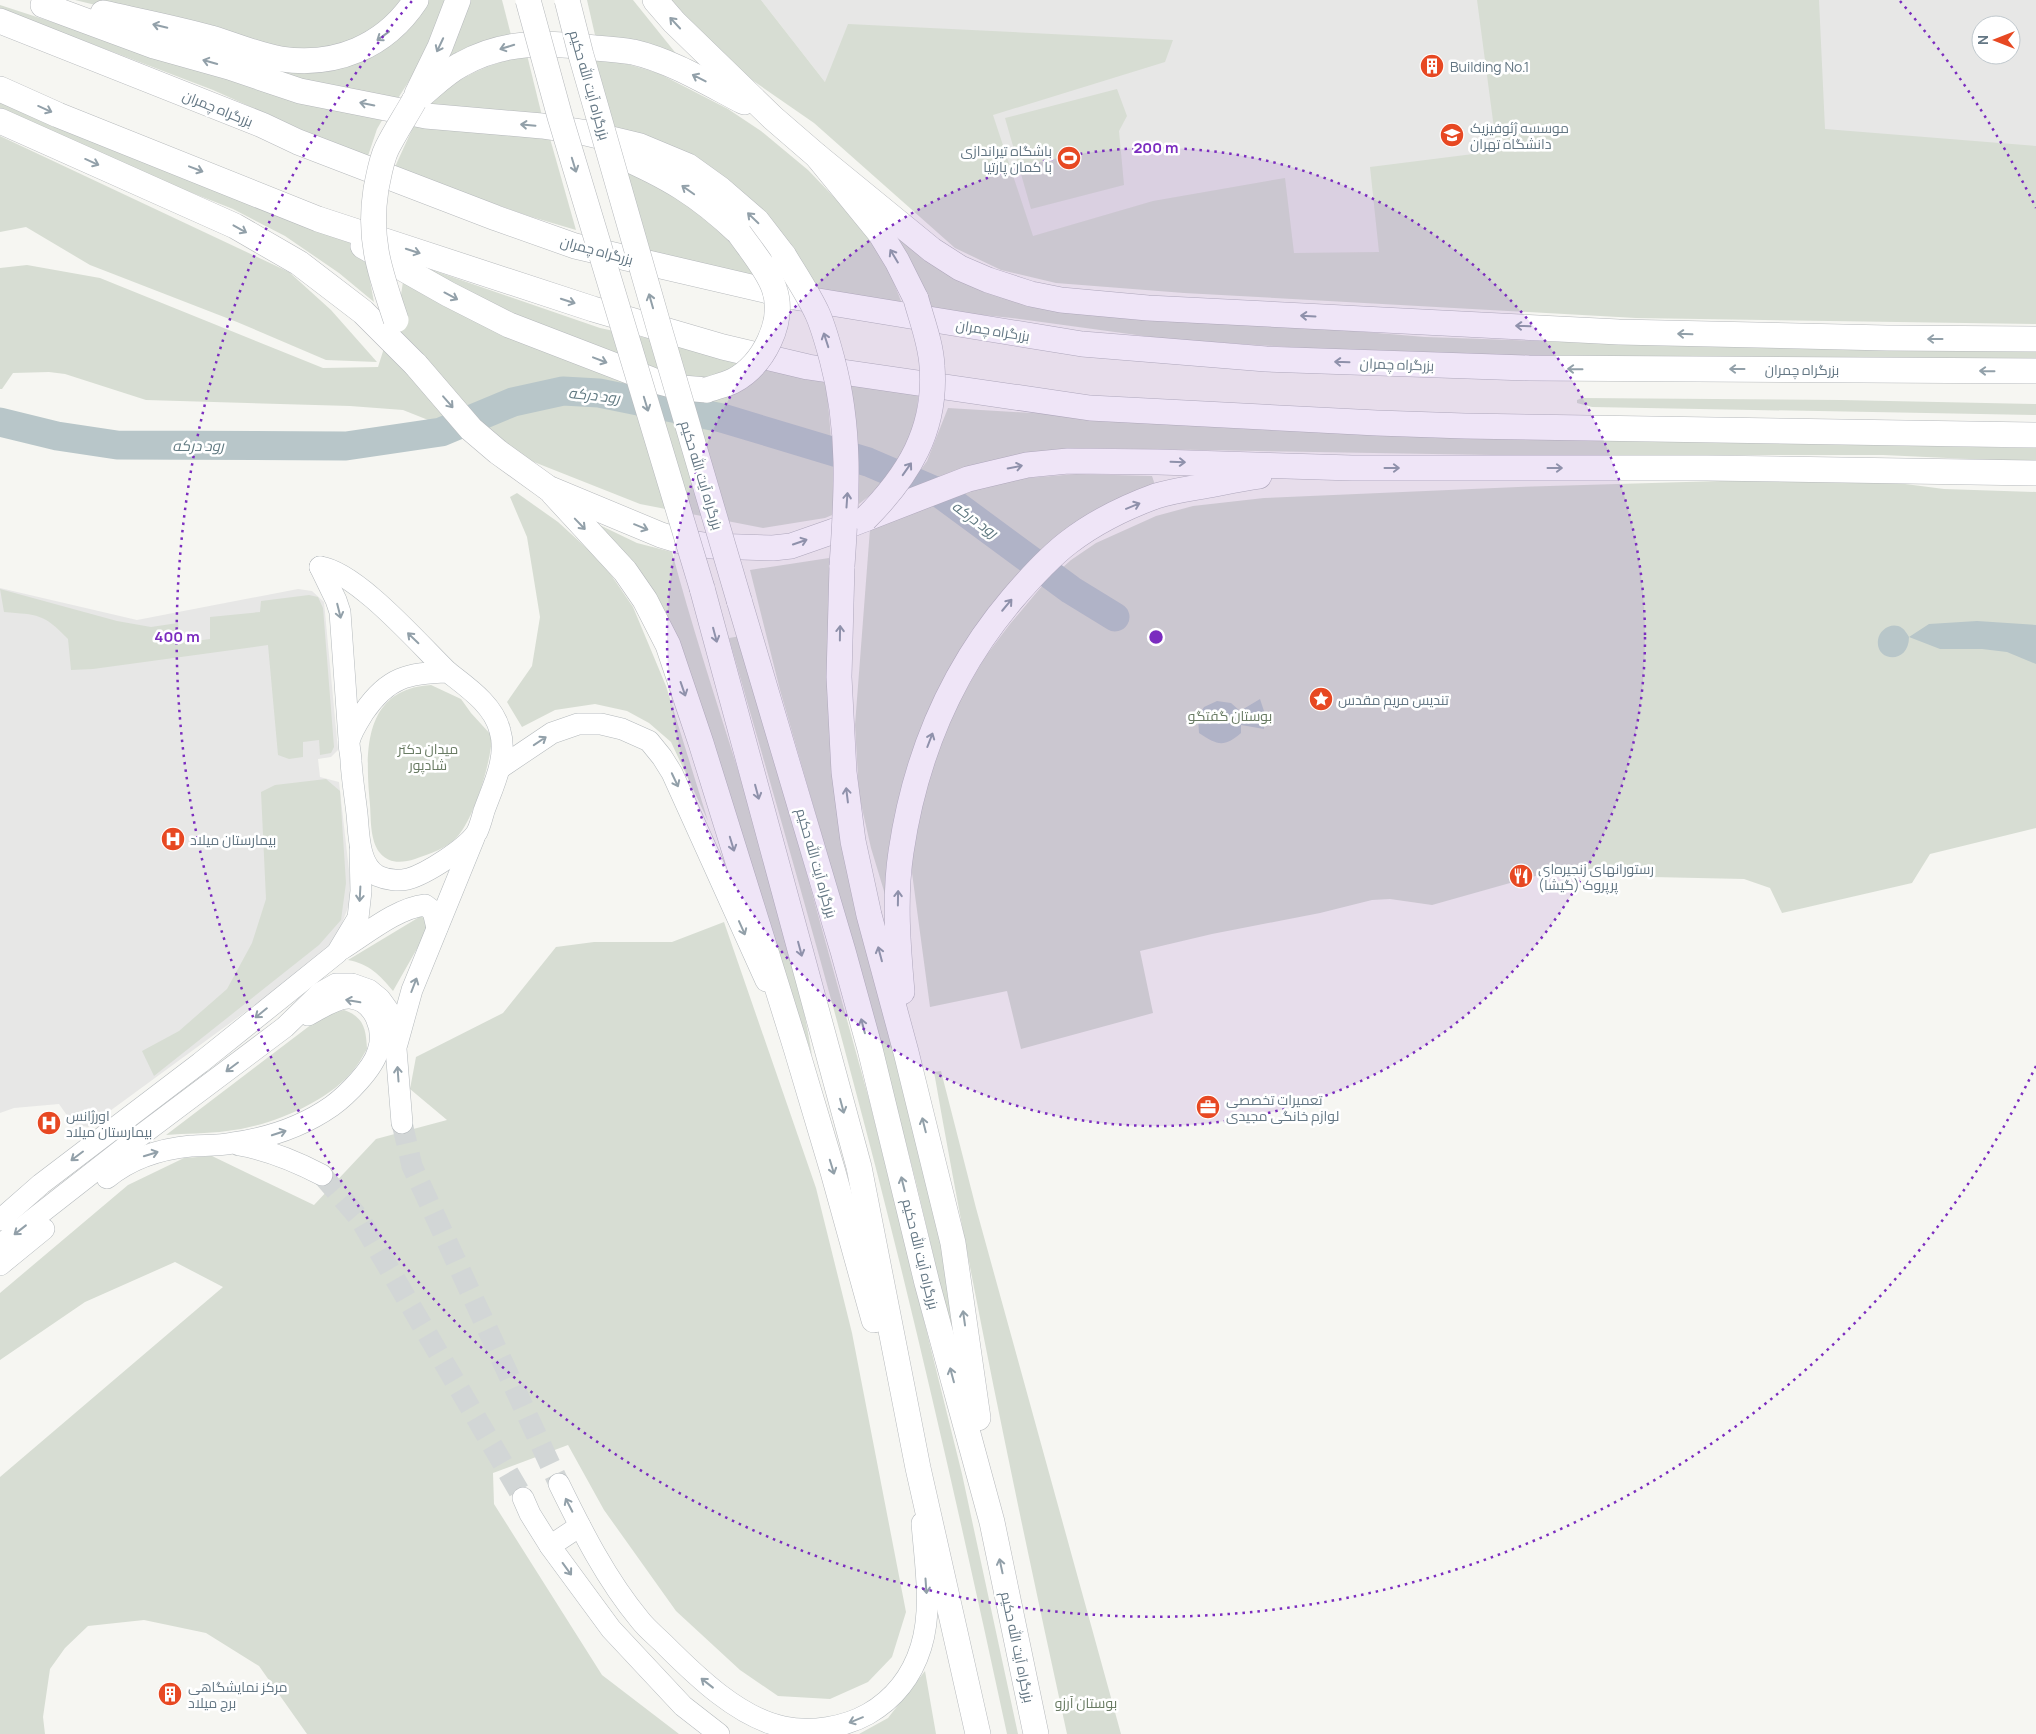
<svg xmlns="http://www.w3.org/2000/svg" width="2036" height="1734" font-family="Manrope,Cairo,sans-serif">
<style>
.built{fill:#e7e7e6;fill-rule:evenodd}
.green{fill:#d7ddd3}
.water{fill:#b8c6c9}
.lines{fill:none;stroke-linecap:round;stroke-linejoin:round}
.river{stroke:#b8c6c9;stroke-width:29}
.major-tunnel{stroke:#d2d6d6;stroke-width:21;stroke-dasharray:21 11;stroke-linecap:butt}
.major-casing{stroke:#b4b9bc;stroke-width:22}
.highway-casing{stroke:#b6b9bc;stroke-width:26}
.major{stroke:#fff;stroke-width:21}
.highway{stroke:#fff;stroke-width:25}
.highway-bridge-casing{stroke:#b6b9bc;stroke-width:26;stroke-linecap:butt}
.highway-bridge{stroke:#fff;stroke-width:25}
.oneway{stroke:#92a0a9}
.ring{fill:none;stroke:#7b2cbf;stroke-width:2.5;stroke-dasharray:2.5 5}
.labels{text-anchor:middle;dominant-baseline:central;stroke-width:5;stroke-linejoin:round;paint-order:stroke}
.poi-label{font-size:14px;fill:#647784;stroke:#fff;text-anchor:start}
.street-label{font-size:14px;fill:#647784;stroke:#fff}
.park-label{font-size:14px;fill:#697b63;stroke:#fff}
.water-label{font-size:15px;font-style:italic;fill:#607981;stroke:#fff}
.centre{fill:#7b2cbf;stroke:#fff;stroke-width:2.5}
.ring-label{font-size:15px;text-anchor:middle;font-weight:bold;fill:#7b2cbf;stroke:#fff;stroke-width:5;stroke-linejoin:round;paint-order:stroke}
</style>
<rect width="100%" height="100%" fill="#f6f6f2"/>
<g class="built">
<path d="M761,0H2036V318L1059,271L825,82ZM1981,25H2011V55H1981Z"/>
<polygon points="0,588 137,620 298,589 312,591 324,602 338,750 331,757 318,759 320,777 339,782 352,897 338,934 319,958 88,1127 73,1124 59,1104 14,1108 0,1113"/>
</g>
<g class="green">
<polygon points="75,0 409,0 374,37 300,55"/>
<polygon points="424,0 449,0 416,70 395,103 333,91 139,25 302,68"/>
<polygon points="467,0 502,0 511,35 447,58"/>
<polygon points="587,0 633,0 678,56 595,35"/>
<polygon points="664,0 761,0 825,82 848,24 1173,40 1165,62 993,115 1033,236 1153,201 1285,178 1294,253 1379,252 1370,167 1497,151 1477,0 1819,0 1825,129 2036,146 2036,324 1636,318 1184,293 1056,283 1001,270 955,248 814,123 742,73"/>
<polygon points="0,5 95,36 384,117 377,129 367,159 213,90 0,9"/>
<polygon points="593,54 658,73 728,109 761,131 808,170 857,221 888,268 903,306 818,294 614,128"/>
<path d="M527,55L543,120L426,107C461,75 482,66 527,55Z"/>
<polygon points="1117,89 1127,116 1119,131 1124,185 1031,209 1005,118"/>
<polygon points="0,99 362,239 374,302 339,273 285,236 233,209 106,159 0,111"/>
<polygon points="415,123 549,135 576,230 532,217 394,169"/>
<polygon points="0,136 289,272 331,310 377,362 326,360 237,322 90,265 26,227 0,232"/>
<polygon points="619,147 792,286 652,257"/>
<path d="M875,207L956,274L1306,327L1425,337L1623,344L2036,350V367L1364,352L1166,339L1012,318L932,310C919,272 898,240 875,207Z"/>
<polygon points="406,261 600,328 826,377 837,513 825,518 763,528 640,504 403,410 350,406 146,400 65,374 49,372 13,373 2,389 0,389 0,268 27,265 100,278 323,368 378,367 401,295"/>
<path d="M847,377L919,383C918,434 901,473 859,504V453Z"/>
<polygon points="1582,398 1841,400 2036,404 2036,415 1592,407 1577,403 1577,400"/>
<polygon points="948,408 1397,435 2036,448 2036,462 1883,455 1492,455 1087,448 1015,455 894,500 915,478 927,461"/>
<polygon points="1076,474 1152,476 1155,485 1117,503 965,653 887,901 871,848 859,795 855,725 870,529 983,487 1016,479"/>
<polygon points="1851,477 1944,489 2036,492 2036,828 1930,854 1912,883 1782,913 1770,888 1744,879 1606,876 1560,869 1432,905 1390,899 1372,900 1320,913 1212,934 1140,951 1153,1013 1021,1049 1007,991 930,1007 910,858 918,815 940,743 959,702 985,657 1010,624 1042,586 1071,560 1096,543 1156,516 1193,506 1264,498 1518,487"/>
<polygon points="517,493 558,522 603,563 633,607 666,686 708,821 671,742 649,723 627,711 595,704 555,710 522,727 507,702 532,666 540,617 527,537 510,497"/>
<path d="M587,519L637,543L672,552C717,720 783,883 812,1055L765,921L707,733Z"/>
<polygon points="829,558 834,692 945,1241 974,1428 916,1182 866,989 780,690 750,570"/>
<path d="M0,589L117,621L151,627L178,623L181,643L210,639V617L260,612L261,601L309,595L318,597L323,608L334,747L331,753L320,755L319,740L303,742V757L289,759L278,755L268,645L93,669L71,670L68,639C43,613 38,615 4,612Z"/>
<path d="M741,636L870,1103L962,1474L1018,1734H1007C960,1516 911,1297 853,1081C814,933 771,786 729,638Z"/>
<path d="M431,685L461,699L471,713L492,736C491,762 475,816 458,836C448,848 429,854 415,859C402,863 389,864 380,853C370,841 371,819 370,805C365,752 363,689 431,685Z"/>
<polygon points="326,779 340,791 346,883 341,920 319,945 154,1076 142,1051 179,1031 227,989 252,943 266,899 261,792 275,785"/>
<path d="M421,916L426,920L427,931L393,991C380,975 369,964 348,960Z"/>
<polygon points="724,922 816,1188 852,1333 906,1612 892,1657 868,1682 830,1699 778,1696 740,1670 676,1611 604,1510 568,1445 493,1473 494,1504 602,1675 679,1734 307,1734 259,1666 206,1633 144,1620 88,1626 65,1648 50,1669 43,1717 45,1734 0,1734 0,1477 223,1287 175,1262 85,1302 0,1360 0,1293 128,1185 184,1158 212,1156 314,1205 376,1139 447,1120 410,1089 416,1057 503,1013 556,947 594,942 672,942"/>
<path d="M344,1010C364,1017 366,1029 367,1049C363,1055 360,1062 355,1068C330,1102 268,1127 227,1131C207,1134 186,1133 166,1135L312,1024L333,1012Z"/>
<path d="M941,1071L976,1208L1121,1734H1067C1019,1514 973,1294 934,1072Z"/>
<polygon points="925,1671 936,1734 859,1734 888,1718"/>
</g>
<g class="water">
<path d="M1977,621L2036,625V664L2007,652L1982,649H1940L1909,637C1909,665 1875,662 1878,640C1879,630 1892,621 1902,628C1905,630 1907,634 1909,637L1929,624Z"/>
<path d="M1260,699L1265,714L1264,729L1241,725V733C1224,748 1217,745 1199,733L1198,717L1204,707L1217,701L1231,703L1240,711Z"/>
</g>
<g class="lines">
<polyline class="river" points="0,422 57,436 117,445 346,446 441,432 513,402 563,391 599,393 722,418 868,462 938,492 1071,590 1115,617"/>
<g class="major-tunnel">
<polyline points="402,1123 412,1166 559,1484"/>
<polyline points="322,1175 360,1219 523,1498"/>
</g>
<g class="major-casing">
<g id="major">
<polyline points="320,567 336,600 340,612 349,739"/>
<path d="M320,567C357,572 420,645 448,672"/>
<path d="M448,672C467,687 494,705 500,731C508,757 493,786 484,811C482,818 480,826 477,832C467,848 426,874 408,879C399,881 387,880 378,876C358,865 359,833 357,814C355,796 352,779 351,761C351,755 349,748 349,742C351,732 359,720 364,712C388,677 408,673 448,672Z"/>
<polyline points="500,768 552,733 578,724 601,724 622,729 649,741 662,757 672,773 766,981"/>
<path d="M342,949C366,934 397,908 425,905L433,911L437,928"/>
<polyline points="397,1044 412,990 474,838"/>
<path d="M239,1145C269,1150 295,1161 322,1175"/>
<path d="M107,1178C131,1158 160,1149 191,1146C205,1145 219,1146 233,1143C268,1138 302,1127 332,1106C347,1095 373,1069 378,1051C385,1031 375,1000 350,998C336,997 320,1009 308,1015"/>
<polyline points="0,1220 41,1184 200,1063 337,953 358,918 361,891 360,850"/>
<polyline points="0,1245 124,1148 285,1027 320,993 336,984 352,984 369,990 380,999 388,1010 396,1049 402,1123"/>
<polyline points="0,1265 44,1229"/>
<path d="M559,1484C582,1531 606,1579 640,1620C647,1629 656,1636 664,1644C696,1676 739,1718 784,1727C811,1733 845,1727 868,1714C894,1699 912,1676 921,1647C933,1608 925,1563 922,1523"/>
<polyline points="523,1498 530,1514 550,1546 611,1629 683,1706 719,1734"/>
<polyline points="550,1546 580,1526"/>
</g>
</g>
<g class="highway-casing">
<g id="highway">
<polyline points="655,0 674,22 773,118 817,156 880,233 897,261 916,299"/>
<polyline points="43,5 154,46 229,67 300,91 426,116 542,126 582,132 640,146 688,166 720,189 757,221 784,256"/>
<path d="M103,13C139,21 175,28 211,38C234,45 257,55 281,59C335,67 385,47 416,0"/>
<polyline points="0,21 262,125 298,142 496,218 575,246 794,297 1082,344 1266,359 1529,368 2036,371"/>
<polyline points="0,89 58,115 318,219 593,309 723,347 808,367 1090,408 1377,423 1465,426 2036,435"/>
<polyline points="417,94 440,47 458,0"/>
<path d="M414,101C430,89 444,73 462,64C505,40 548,42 595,48C608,49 621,50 633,52C672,61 709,84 744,102"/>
<polyline points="0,121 235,226 299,263 363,312 416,365"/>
<path d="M616,154C667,176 698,194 739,233"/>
<polyline points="817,156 932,250 960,268 988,280 1031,294 1061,300 1148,308 1619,332 1887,338 2036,339"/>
<polyline points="363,246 448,294 509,325 652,380 682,388 707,390"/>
<polyline points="548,488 661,535 684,542 711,546 773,548 791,546 834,531 968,479 1027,465 1068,461 1158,462 1352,468 1707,468 2036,473"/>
<polyline points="553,493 625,571 645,600 668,645 701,743 796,1048 833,1172 874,1320"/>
<polyline points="842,566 839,677 844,772 853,841 869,915 906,1052 953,1243 978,1418"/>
<polyline points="702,588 859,1167 918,1468 978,1734"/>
<polyline points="739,600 843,951 870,1049 927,1283 992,1522 1036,1734"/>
<path d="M902,992C898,946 894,898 901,852C915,757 951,671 1013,598C1031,577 1048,558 1069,542C1095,522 1126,507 1156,496C1175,490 1195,488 1215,484C1230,481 1244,478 1259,476"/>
</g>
</g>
<use href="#major" class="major"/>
<use href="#highway" class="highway"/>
<g class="highway-bridge-casing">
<g id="highway-bridge">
<polyline points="528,0 560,117 702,588"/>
<polyline points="567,0 581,55 660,331 739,600"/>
<path d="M784,256C796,276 809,295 818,315C824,329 828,344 832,359C851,429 847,494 842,566"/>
<path d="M396,320C380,272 368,240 376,189C379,175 381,160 387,148C395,132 405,117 414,101"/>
<polyline points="416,365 471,429 498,452 548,488"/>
<path d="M707,390C715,387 725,385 733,381C763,365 786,322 774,288C768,270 750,249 739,233"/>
<path d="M865,519C908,476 937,430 932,366C931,344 922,321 916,299"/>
</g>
</g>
<use href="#highway-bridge" class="highway-bridge"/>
</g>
<defs><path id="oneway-shaft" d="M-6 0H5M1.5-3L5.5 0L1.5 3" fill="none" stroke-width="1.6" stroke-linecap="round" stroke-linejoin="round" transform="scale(1.25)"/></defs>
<g class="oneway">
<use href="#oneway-shaft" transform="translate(675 23) rotate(-133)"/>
<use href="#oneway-shaft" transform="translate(160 26) rotate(-167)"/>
<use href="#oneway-shaft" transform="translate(383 36) rotate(144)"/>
<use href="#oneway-shaft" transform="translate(440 45) rotate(115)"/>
<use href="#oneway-shaft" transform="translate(507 47) rotate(163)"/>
<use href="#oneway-shaft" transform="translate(210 62) rotate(-164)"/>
<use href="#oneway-shaft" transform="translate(699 78) rotate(-153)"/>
<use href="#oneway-shaft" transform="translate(367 104) rotate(-169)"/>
<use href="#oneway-shaft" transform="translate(45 109) rotate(24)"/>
<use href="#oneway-shaft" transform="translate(528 125) rotate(-175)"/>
<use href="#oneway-shaft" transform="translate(92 162) rotate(24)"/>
<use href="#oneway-shaft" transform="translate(574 165) rotate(73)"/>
<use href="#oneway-shaft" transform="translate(196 169) rotate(21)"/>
<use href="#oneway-shaft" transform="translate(688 190) rotate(-145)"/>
<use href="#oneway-shaft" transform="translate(753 218) rotate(-136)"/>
<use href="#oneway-shaft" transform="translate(240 229) rotate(29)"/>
<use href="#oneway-shaft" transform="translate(413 251) rotate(18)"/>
<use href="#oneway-shaft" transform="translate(894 256) rotate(-121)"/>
<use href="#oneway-shaft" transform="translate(451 296) rotate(28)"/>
<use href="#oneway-shaft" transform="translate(568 301) rotate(18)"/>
<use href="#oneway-shaft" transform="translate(651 301) rotate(-106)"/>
<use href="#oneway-shaft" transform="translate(1308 316) rotate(-177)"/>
<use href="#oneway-shaft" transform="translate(1523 326) rotate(-178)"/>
<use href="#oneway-shaft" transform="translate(1685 334) rotate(-178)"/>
<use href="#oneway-shaft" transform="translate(1935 339) rotate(-180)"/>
<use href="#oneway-shaft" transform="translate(826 340) rotate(-108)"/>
<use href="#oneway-shaft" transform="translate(600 360) rotate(21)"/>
<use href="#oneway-shaft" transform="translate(1342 362) rotate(-178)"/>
<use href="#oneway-shaft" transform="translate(1575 369) rotate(-179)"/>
<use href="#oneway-shaft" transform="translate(1737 369) rotate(180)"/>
<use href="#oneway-shaft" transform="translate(1987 371) rotate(-179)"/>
<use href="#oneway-shaft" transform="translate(448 402) rotate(49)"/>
<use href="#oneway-shaft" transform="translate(646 404) rotate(73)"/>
<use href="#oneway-shaft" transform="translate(1178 462) rotate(2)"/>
<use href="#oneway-shaft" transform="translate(1015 467) rotate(-11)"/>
<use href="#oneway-shaft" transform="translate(1392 468)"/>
<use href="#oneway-shaft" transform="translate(1555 468)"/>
<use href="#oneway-shaft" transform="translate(907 469) rotate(-55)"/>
<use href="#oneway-shaft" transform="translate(847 500) rotate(-86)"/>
<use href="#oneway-shaft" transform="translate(1133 506) rotate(-22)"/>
<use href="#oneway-shaft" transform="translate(580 524) rotate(46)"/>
<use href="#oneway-shaft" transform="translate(641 527) rotate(22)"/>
<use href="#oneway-shaft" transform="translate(800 542) rotate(-19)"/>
<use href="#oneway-shaft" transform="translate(1007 605) rotate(-50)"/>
<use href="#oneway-shaft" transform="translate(339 611) rotate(76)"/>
<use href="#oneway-shaft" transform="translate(840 633) rotate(-89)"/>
<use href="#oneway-shaft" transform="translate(715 635) rotate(75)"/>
<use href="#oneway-shaft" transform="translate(413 638) rotate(-136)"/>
<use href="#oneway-shaft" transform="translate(683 689) rotate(71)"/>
<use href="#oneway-shaft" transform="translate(930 740) rotate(-69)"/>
<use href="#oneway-shaft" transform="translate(540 741) rotate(-34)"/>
<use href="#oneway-shaft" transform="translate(675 780) rotate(65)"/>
<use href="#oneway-shaft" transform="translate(757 792) rotate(75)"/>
<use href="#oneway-shaft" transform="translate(847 795) rotate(-97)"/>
<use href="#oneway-shaft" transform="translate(732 844) rotate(73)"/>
<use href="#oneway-shaft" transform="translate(360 894) rotate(93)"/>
<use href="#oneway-shaft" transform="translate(898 898) rotate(-89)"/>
<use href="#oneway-shaft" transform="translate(742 928) rotate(66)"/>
<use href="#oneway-shaft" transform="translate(800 949) rotate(75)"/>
<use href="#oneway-shaft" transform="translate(880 954) rotate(-105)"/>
<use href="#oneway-shaft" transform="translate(414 985) rotate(-69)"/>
<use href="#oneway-shaft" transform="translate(353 1001) rotate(-170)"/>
<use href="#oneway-shaft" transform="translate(261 1013) rotate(141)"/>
<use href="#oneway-shaft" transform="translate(863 1026) rotate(-105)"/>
<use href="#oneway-shaft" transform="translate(232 1067) rotate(143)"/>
<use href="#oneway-shaft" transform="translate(398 1074) rotate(-94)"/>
<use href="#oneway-shaft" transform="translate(842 1106) rotate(75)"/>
<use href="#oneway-shaft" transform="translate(924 1125) rotate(-104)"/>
<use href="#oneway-shaft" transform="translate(279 1133) rotate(-18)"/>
<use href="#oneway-shaft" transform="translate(151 1154) rotate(-17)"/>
<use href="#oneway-shaft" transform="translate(77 1156) rotate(143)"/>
<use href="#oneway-shaft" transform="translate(832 1167) rotate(73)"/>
<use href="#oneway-shaft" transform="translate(903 1184) rotate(-104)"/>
<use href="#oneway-shaft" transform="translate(20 1230) rotate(142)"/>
<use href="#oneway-shaft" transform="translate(964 1318) rotate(-98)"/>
<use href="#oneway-shaft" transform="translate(952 1375) rotate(-105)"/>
<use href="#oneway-shaft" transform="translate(569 1505) rotate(-117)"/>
<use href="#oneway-shaft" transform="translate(1001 1566) rotate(-102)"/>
<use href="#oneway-shaft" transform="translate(567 1569) rotate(54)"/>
<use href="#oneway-shaft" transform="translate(926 1586) rotate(86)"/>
<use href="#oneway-shaft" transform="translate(707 1683) rotate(-142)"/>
<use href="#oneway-shaft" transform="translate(856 1720) rotate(158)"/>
</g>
<circle cx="1156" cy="637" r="489" fill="#7b2cbf" fill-opacity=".12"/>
<g class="ring">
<circle cx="1156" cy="637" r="489"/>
<path d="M2036 1066A979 979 0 1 1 412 1M1900 1A979 979 0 0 1 2036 208"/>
</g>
<defs>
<g id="building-disc" transform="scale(1.25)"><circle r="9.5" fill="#e74822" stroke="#fff"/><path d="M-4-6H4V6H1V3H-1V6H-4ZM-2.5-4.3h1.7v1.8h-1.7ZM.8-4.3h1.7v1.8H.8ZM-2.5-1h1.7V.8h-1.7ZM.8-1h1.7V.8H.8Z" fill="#fff"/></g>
<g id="university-disc" transform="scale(1.25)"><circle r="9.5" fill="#e74822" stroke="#fff"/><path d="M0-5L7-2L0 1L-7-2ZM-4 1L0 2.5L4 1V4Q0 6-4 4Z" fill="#fff"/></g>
<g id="stadium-disc" transform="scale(1.25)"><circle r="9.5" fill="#e74822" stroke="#fff"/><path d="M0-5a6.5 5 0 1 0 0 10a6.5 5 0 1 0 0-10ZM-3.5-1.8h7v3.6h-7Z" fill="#fff"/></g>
<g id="sight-disc" transform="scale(1.25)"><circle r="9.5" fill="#e74822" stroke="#fff"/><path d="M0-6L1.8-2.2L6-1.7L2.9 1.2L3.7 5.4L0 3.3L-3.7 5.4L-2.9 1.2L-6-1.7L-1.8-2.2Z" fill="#fff"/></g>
<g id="hospital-disc" transform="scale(1.25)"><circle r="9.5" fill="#e74822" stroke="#fff"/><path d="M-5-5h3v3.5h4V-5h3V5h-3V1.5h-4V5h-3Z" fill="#fff"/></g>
<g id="restaurant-disc" transform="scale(1.25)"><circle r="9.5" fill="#e74822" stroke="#fff"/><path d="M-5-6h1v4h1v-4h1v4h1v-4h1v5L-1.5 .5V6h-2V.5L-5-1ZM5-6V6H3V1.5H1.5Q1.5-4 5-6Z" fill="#fff"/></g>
<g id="office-disc" transform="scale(1.25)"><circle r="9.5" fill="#e74822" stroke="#fff"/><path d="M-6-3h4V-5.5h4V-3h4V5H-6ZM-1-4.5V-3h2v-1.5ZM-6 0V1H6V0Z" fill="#fff"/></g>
</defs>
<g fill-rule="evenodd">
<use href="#building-disc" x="1432" y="66"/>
<use href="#university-disc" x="1452" y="135"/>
<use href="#stadium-disc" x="1069" y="158"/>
<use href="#sight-disc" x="1321" y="699"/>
<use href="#hospital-disc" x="173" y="839"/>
<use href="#restaurant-disc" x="1521" y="876"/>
<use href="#office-disc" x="1208" y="1107"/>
<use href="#hospital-disc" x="49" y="1123"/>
<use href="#building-disc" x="170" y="1694"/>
</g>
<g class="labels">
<g class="poi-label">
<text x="1450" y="66">Building No.1</text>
<text x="1470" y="127">موسسه ژئوفیزیک<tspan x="1470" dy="16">دانشگاه تهران</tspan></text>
<text x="1052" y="150" text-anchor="end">باشگاه تیراندازی<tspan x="1052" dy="16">با کمان پارتیا</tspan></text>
<text x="1338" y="699">تندیس مریم مقدس</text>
<text x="190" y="839">بیمارستان میلاد</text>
<text x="1538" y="868">رستورانهای زنجیره‌ای<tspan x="1538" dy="16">پرپروک (گیشا)</tspan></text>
<text x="1226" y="1099">تعمیرات تخصصی<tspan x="1226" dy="16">لوازم خانگی مجیدی</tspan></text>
<text x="66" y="1115">اورژانس<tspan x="66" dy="16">بیمارستان میلاد</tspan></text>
<text x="188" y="1686">مرکز نمایشگاهی<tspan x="188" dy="16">برج میلاد</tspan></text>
</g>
<g class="street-label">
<text transform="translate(590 85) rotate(74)">بزرگراه آیت الله حکیم</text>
<text transform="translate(218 108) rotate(22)">بزرگراه چمران</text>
<text transform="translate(597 250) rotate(15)">بزرگراه چمران</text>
<text transform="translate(993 330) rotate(9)">بزرگراه چمران</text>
<text transform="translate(1397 364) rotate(2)">بزرگراه چمران</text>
<text x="1802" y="369">بزرگراه چمران</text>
<text transform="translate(702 475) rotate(73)">بزرگراه آیت الله حکیم</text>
<text transform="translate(817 863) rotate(74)">بزرگراه آیت الله حکیم</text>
<text transform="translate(921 1254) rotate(76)">بزرگراه آیت الله حکیم</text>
<text transform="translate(1018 1647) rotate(78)">بزرگراه آیت الله حکیم</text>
</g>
<g class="park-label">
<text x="1230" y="715">بوستان گفتگو</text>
<text x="428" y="748">میدان دکتر<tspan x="428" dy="16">شادپور</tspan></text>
<text x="1086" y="1702">بوستان آرزو</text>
</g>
<g class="water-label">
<text transform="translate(594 395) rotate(6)">رود درکه</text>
<text x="198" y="445">رود درکه</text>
<text transform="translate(975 519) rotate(36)">رود درکه</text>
</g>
</g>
<circle cx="1156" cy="637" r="8" class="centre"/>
<g class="ring-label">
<text x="1156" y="153">200 m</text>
<text x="177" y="642">400 m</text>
</g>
<g transform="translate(1996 40) rotate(270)"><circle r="24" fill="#ffffff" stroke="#c1c9ce"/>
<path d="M0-4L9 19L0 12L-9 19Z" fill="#e74822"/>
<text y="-8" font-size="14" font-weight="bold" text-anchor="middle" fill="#647784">N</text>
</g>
</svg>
